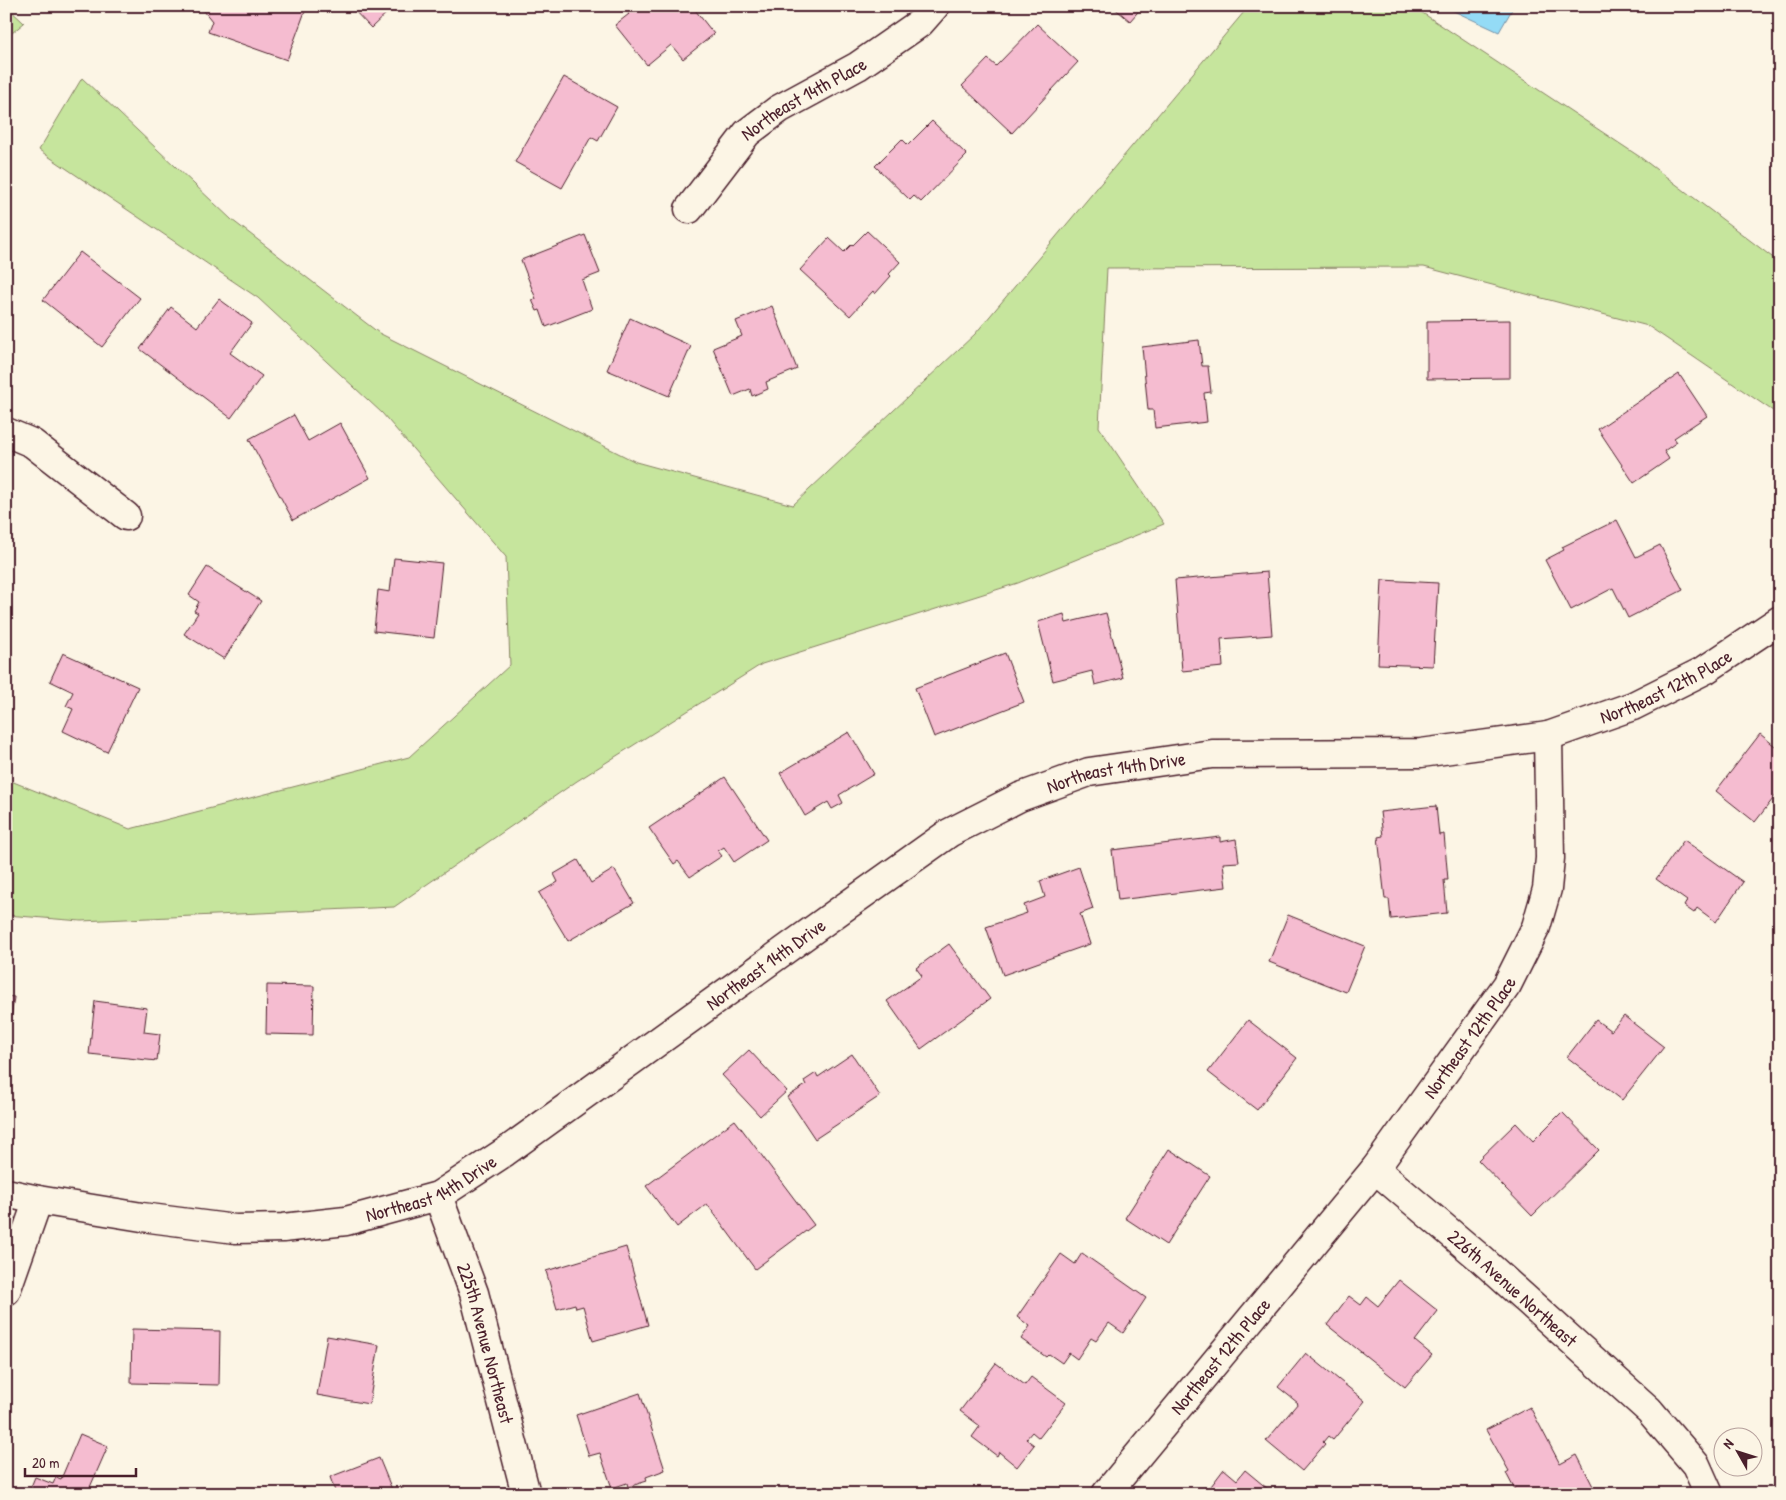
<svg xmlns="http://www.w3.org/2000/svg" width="1786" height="1500" font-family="'Patrick Hand',sans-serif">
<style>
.green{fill:#c6e59d;stroke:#888264}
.water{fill:#94dbf6;stroke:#7690a5}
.building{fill:#f5bcd0;stroke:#4a1f2b}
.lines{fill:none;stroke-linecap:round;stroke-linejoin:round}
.minor-casing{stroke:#4a1f2b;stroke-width:31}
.minor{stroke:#fcf5e5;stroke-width:28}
.labels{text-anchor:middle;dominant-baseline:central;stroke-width:4.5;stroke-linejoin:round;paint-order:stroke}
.street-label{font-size:19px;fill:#4a1f2b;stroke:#fcf5e5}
</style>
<rect width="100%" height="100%" fill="#fcf5e5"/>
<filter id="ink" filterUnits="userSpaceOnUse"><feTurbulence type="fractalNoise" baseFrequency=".02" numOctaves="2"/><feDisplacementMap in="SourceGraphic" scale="10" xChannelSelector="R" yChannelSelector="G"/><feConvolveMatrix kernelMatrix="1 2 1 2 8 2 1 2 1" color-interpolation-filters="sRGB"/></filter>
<g filter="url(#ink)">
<g class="green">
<polygon points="6,6 24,23 6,38"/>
<polygon points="1249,6 1412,6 1640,157 1780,263 1780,386 1773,411 1648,326 1424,267 1107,268 1099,427 1164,524 1018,583 762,664 577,781 394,907 81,921 6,915 6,779 130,829 409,757 510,665 506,557 382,413 258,298 39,150 82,78 232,220 379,333 636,462 793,505 975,334"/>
</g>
<polygon class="water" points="1443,6 1514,6 1499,32"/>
<g class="building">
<polygon points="200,6 307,6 287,60 208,32 212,21"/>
<polygon points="350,6 394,6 371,28"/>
<polygon points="632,6 692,6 714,34 683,59 671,45 647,65 615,25 629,14 626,11"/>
<polygon points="1112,6 1143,6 1130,21"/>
<polygon points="1037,24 1078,62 1012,133 962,86 988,59 996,66"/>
<polygon points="564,77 617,107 598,141 591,137 562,188 515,162"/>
<polygon points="932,121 967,155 921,202 914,196 910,200 875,166 902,139 908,145"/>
<polygon points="867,231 900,262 889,274 891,276 875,294 873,291 850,316 800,270 829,238 844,252 852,244 853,245"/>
<polygon points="585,235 600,273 582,280 592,309 546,327 540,310 537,311 532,300 536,299 521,260"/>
<polygon points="80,252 140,298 102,347 43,300"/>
<polygon points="219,299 252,323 230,353 262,376 231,418 140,349 171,307 197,327"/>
<polygon points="772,306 797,369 766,382 768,389 752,396 750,389 733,396 713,348 742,336 736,321"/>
<polygon points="630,318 691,346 669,396 607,370"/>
<polygon points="1510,320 1510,378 1427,379 1427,321"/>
<polygon points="1199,340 1202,366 1208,366 1211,392 1204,393 1207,422 1155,428 1153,410 1148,410 1142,347"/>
<polygon points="1679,374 1707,416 1674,438 1677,442 1664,451 1669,459 1634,483 1598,429"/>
<polygon points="294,415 308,441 340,423 370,478 293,520 249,439"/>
<polygon points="1617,520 1636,557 1660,545 1683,590 1628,618 1613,588 1571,610 1545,560 1564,550 1562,547"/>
<polygon points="394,558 442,563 434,638 374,631 378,590 390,592"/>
<polygon points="207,567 261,601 224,659 184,634 198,613 194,611 199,602 189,595"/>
<polygon points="1267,572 1272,635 1221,639 1223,667 1182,671 1175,580"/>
<polygon points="1382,580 1438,583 1433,666 1378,664"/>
<polygon points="1106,613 1123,678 1095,685 1092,671 1053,681 1038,622 1064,614 1066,623"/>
<polygon points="63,653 138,687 107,752 63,731 73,709 66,706 73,692 50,681"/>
<polygon points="1005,653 1024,702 934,737 915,688"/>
<polygon points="849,732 874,774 839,795 843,803 832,809 828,802 805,816 780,773"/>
<polygon points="1760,734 1780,750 1780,790 1755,822 1716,791"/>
<polygon points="725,777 767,840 734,862 724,847 718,851 722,856 690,877 678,861 674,864 649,828"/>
<polygon points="1436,806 1439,835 1444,834 1448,880 1444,880 1447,913 1391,919 1389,899 1385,899 1378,837 1383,836 1380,812"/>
<polygon points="1220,837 1220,842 1236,839 1239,862 1223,863 1226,887 1118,900 1112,850"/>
<polygon points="1684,840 1743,882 1716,922 1697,908 1694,913 1684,906 1687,901 1656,879"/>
<polygon points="578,860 591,883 614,869 634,903 568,941 539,893 558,882 554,874"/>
<polygon points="1079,867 1093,909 1080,914 1090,944 1003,975 986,927 1027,913 1024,905 1045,897 1040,881"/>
<polygon points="1288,915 1365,946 1346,992 1269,962"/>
<polygon points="949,944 990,999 921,1049 887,1001 922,976 916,968"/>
<polygon points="267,985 314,986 313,1035 266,1034"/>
<polygon points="6,996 14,997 6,1054"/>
<polygon points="95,1001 147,1008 144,1032 160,1034 157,1061 89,1054"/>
<polygon points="1624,1016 1664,1047 1622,1100 1567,1057 1596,1020 1611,1031"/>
<polygon points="1248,1020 1297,1058 1257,1110 1208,1072"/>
<polygon points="749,1050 787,1091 760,1116 722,1075"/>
<polygon points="852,1054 880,1096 815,1139 787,1097 806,1085 804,1081 816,1073 818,1077"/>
<polygon points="1562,1112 1599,1150 1532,1216 1478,1160 1516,1123 1533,1141"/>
<polygon points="735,1120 814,1225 755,1269 707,1204 677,1227 646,1186"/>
<polygon points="1169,1149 1210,1176 1166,1245 1125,1218"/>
<polygon points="626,1247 648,1325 593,1341 583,1306 576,1308 575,1304 557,1309 546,1271"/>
<polygon points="1082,1253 1146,1298 1123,1333 1109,1323 1096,1341 1091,1338 1077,1359 1069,1353 1062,1363 1049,1354 1046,1357 1021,1339 1030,1326 1017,1317 1061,1254 1075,1264"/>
<polygon points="1399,1280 1438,1311 1415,1341 1432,1355 1405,1387 1327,1325 1349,1296 1361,1305 1367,1297 1378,1306"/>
<polygon points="132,1329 220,1331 219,1385 131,1383"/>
<polygon points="327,1336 379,1345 369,1404 317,1395"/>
<polygon points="1306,1353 1365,1401 1333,1440 1328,1436 1323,1442 1325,1444 1302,1471 1266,1441 1298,1403 1278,1387"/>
<polygon points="996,1363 1025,1385 1031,1377 1066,1403 1039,1438 1032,1432 1026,1439 1034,1445 1017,1467 999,1452 997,1456 972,1437 980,1426 960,1411"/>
<polygon points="640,1393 665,1470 646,1477 647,1481 628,1487 627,1483 612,1488 600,1453 589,1456 576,1415"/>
<polygon points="1530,1407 1560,1464 1577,1455 1597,1494 1517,1494 1506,1473 1509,1471 1486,1430"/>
<polygon points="80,1434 108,1446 87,1494 28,1494 35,1477 53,1484 56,1477 61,1479"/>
<polygon points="379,1458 393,1492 403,1488 404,1494 336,1494 330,1477"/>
<polygon points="1224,1469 1237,1480 1245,1470 1274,1494 1205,1494"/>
</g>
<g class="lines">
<g class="minor-casing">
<g id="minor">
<path id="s1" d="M689,209L747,133L779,109L858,66L920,23L935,6"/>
<polyline points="6,432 32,443 126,516"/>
<path id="s2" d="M1375,1169L1480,1258L1649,1410L1696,1465L1709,1494"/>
<path id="s3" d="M6,1193L38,1200L142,1217L235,1229L283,1228L346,1221L438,1196L505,1152L842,909L949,833L1020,797L1089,772L1212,754L1421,753L1548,736L1633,706L1705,670L1780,620"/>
<path id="s4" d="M438,1196L474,1293L526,1494"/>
<polyline points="6,1291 38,1200"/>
<path id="s5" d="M1106,1494L1375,1169L1507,985L1536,927L1547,889L1550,858L1548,736"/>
</g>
</g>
<use href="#minor" class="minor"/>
</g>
</g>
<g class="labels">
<g class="street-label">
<text stroke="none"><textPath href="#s1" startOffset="162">Northeast 14th Place</textPath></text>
<text stroke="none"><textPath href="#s3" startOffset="1808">Northeast 12th Place</textPath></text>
<text stroke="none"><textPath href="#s3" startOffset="1245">Northeast 14th Drive</textPath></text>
<text stroke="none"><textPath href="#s3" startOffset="840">Northeast 14th Drive</textPath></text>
<text stroke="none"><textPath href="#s5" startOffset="584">Northeast 12th Place</textPath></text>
<text stroke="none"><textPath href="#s3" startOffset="435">Northeast 14th Drive</textPath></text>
<text stroke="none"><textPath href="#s2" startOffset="182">226th Avenue Northeast</textPath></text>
<text stroke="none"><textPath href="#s4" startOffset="155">225th Avenue Northeast</textPath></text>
<text stroke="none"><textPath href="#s5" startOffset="179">Northeast 12th Place</textPath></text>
</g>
</g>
<rect width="1786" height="1500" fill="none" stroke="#fcf5e5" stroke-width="25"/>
<rect x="12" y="12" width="1761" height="1475" fill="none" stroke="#4a1f2b" stroke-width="2" filter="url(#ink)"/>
<g transform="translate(1738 1452) rotate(309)"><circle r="24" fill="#fcf5e5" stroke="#b59f9b"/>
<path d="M0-4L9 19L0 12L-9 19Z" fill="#4a1f2b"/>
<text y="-8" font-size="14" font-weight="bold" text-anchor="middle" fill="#4a1f2b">N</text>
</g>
<path d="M25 1468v8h111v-8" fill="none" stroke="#4a1f2b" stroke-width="2.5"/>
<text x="32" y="1468" font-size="15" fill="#4a1f2b" stroke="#fcf5e5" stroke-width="4" paint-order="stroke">20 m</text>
</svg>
